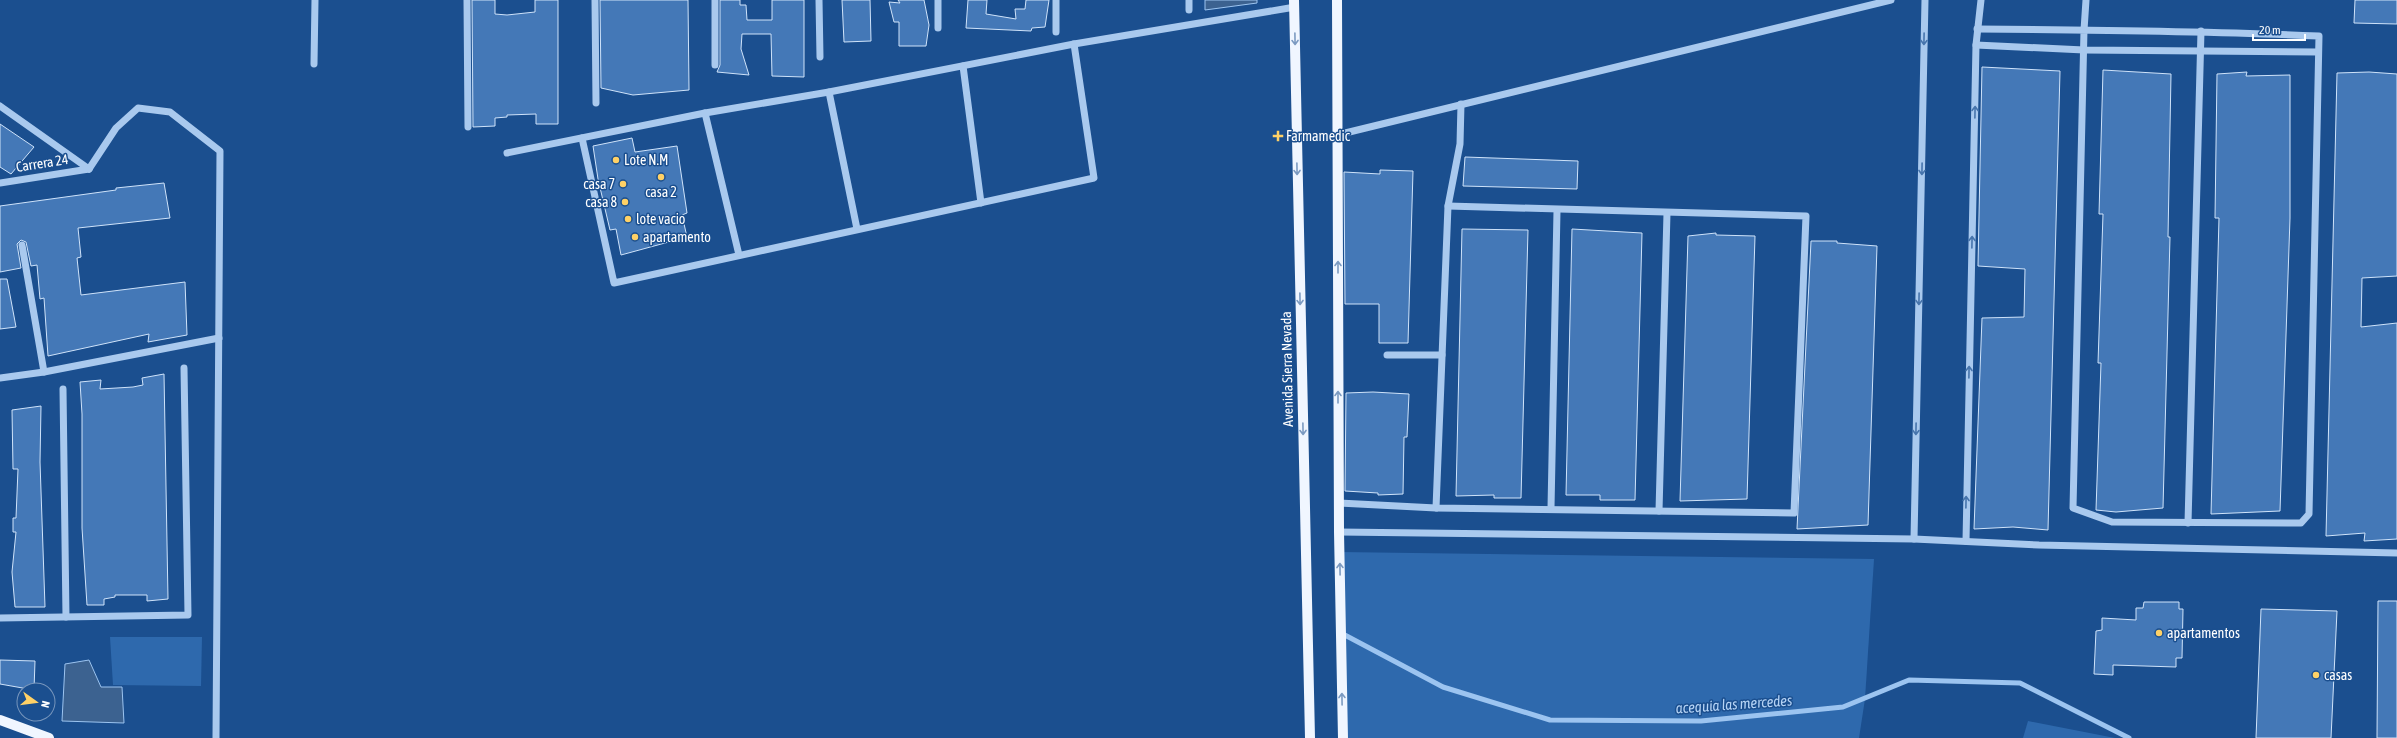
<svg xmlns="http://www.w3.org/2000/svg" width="2397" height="738" font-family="'Asap Condensed',sans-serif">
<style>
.green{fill:#2e69ad}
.water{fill:#3c6290;stroke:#9cc4f0}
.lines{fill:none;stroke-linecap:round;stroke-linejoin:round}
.stream{stroke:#9cc4f0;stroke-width:5}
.building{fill:#4478b7;stroke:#cfe3fa}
.minor{stroke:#a9c9ee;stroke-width:7}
.major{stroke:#f0f6ff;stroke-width:10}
.oneway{stroke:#7b9ac1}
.oneway2{stroke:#4674ac}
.poi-dot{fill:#ffd166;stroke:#1b4f8f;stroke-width:1.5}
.labels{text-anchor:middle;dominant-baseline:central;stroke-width:3;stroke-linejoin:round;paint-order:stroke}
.poi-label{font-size:14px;fill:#fff;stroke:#1b4f8f;text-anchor:start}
.street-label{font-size:14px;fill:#fff;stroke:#1b4f8f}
.water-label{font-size:15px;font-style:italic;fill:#b5d3f5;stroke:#1b4f8f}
</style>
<rect width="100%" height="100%" fill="#1b4f8f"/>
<g class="green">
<polygon points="1339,552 1874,559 1865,699 1859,738 1343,738"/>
<polygon points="110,637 202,637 201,686 113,685"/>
<polygon points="2028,721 2115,738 2023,738"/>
</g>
<g class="water">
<polygon points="1205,0 1257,0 1257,3 1205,10"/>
<polygon points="89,660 101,687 122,687 124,723 62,721 65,664"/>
</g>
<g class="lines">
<polyline class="stream" points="1341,633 1443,687 1550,720 1701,721 1843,707 1909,680 2020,683 2129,738"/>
</g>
<g class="building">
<polygon points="472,0 495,0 495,14 507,15 535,12 535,0 558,0 558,124 536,124 536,114 507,115 507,117 495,118 495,126 473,127"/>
<polygon points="600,0 688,0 689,90 633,95 601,88"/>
<polygon points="720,0 740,0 740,5 746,5 747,20 772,20 772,0 804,0 804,77 772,76 771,34 742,34 741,49 749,75 717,72 720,65"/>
<polygon points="842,0 870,0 871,41 844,42"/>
<polygon points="898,0 924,0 929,25 926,46 899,46 899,22 894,22 889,2 900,3"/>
<polygon points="968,0 987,0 986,14 1016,19 1015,9 1025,9 1026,0 1049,0 1045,27 1032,28 1031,31 966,28"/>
<polygon points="2355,0 2397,0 2397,24 2354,23"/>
<polygon points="1982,67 2060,71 2048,530 2013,527 1974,529 1982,318 2024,317 2025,269 1978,266"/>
<polygon points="2103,70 2171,74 2168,237 2170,237 2163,508 2116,512 2096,510 2101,363 2098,363 2103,214 2099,214"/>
<polygon points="2247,72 2246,76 2290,75 2290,218 2280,511 2211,514 2219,218 2215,218 2217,74"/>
<polygon points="2369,72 2397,74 2397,276 2362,278 2361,327 2397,323 2397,539 2364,541 2365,533 2326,536 2337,73"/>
<polygon points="0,124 34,147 11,174 0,167"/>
<polygon points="632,138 635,152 677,146 687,213 682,215 687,237 621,255 616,229 610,230 598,179 593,146"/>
<polygon points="1465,157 1578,161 1577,189 1463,186"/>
<polygon points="1380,170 1413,171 1408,343 1379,343 1379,304 1345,304 1344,172 1380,174"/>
<polygon points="164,183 170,218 78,228 81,257 77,258 81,295 185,282 187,335 148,342 149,334 48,356 44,298 40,299 37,265 31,266 26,242 21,240 17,244 21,268 0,272 0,206 116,190 116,188"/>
<polygon points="1462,229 1528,230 1521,498 1494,498 1494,495 1456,496"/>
<polygon points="1572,229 1642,233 1635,500 1600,500 1600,495 1566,495"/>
<polygon points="1716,233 1716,235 1755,236 1747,499 1680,501 1688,236"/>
<polygon points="1811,241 1837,241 1837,243 1877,246 1868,525 1797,529"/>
<polygon points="0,279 7,279 16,327 0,329"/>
<polygon points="164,374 168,599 147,601 147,595 115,595 115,597 104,599 104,605 87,605 82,528 82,414 80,382 101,380 100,389 133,387 143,385 142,378"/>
<polygon points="1373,392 1409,394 1407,437 1404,437 1403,494 1378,495 1378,493 1345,491 1346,393"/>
<polygon points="41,406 40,462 45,607 15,607 12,572 16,532 13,532 13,518 16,518 18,469 13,469 12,410"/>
<polygon points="2378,601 2397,601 2397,738 2377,738"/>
<polygon points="2144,602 2179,602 2179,609 2183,609 2182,658 2176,658 2176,667 2113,665 2113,675 2094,674 2096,631 2102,630 2102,618 2136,620 2136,608 2143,608"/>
<polygon points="2261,609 2337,611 2331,738 2256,738"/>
<polygon points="0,660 35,661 34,690 0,684"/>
</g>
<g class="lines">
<g class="minor">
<polyline points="467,0 468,127"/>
<polyline points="595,0 596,103"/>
<polyline points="715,0 715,65"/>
<polyline points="819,0 820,57"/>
<polyline points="938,0 938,28"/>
<polyline points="1056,0 1056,32"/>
<polyline points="1189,0 1189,10"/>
<path d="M1977,29C2091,30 2205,31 2319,36L2309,514L2301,523L2112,522L2073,508L2084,30L2086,0"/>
<polyline points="1976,45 2084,50 2318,52"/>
<polyline points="314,64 315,0"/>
<polyline points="963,66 981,203"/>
<polyline points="829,92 857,229"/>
<polyline points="0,106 89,169"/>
<polyline points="705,113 739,255"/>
<polyline points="1337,135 1891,0"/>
<polyline points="582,138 614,283 1094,178 1074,44"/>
<polyline points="507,153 705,113 829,92 1074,44 1295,7"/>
<polyline points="89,169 116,128 138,108 170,112 220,151 216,738"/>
<polyline points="0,183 89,169"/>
<polyline points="22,245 44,372"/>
<polyline points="1387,355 1442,355"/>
<polyline points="0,378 44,372 219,338"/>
<polyline points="63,389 66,617"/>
<polyline points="1339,503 1436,508 1794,513 1806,216 1448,206"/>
<polyline points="1436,508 1448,206 1460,144 1461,104"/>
<polyline points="1551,508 1557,211"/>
<polyline points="1659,511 1667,213"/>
<polyline points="2188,523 2201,31"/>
<polyline points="1339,532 1914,539 2039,545 2397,553"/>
<polyline points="1914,539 1925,0"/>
<polyline points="1966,541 1976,45 1981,0"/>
<polyline points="0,618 188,615 184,368"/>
</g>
<g class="major">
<polyline points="1294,0 1310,738"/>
<polyline points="1337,0 1339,532 1343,738"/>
<polyline points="0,720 49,738"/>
</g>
</g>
<defs><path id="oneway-shaft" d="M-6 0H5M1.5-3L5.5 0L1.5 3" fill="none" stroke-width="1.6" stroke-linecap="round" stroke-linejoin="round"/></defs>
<g class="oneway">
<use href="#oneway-shaft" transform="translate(1295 39) rotate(89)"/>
<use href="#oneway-shaft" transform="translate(1297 169) rotate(89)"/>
<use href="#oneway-shaft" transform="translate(1338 267) rotate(-90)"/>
<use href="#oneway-shaft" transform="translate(1300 299) rotate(89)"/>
<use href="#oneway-shaft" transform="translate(1338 397) rotate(-90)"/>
<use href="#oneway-shaft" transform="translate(1303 429) rotate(89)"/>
<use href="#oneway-shaft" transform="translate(1340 569) rotate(-91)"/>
<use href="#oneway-shaft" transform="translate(1342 699) rotate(-91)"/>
</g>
<g class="oneway2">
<use href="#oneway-shaft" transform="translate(1924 39) rotate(91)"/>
<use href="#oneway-shaft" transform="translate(1975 112) rotate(-89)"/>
<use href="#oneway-shaft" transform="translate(1922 169) rotate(91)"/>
<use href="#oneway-shaft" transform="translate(1972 242) rotate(-89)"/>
<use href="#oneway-shaft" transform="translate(1919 299) rotate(91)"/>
<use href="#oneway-shaft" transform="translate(1969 372) rotate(-89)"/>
<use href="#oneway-shaft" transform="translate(1916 429) rotate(91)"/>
<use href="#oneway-shaft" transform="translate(1966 502) rotate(-89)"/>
</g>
<g class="poi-dot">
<path d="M1276 130h4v4h4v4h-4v4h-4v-4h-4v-4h4z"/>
<circle cx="616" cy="160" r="4"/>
<circle cx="661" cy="177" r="4"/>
<circle cx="623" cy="184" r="4"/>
<circle cx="625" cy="202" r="4"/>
<circle cx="628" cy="219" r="4"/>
<circle cx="635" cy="237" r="4"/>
<circle cx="2159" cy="633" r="4"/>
<circle cx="2316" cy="675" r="4"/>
</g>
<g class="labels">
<g class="poi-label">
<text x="1286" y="136">Farmamedic</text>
<text x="624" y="160">Lote N.M</text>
<text x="615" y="184" text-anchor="end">casa 7</text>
<text x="661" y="192" text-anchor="middle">casa 2</text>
<text x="617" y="202" text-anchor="end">casa 8</text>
<text x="636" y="219">lote vacio</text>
<text x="643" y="237">apartamento</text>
<text x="2167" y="633">apartamentos</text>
<text x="2324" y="675">casas</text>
</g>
<g class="street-label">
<text transform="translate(42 163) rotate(-9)">Carrera 24</text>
<text transform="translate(1287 369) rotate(-91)">Avenida Sierra Nevada</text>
</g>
<g class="water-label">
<text transform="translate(1734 704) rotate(-4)">acequia las mercedes</text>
</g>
</g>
<g transform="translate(36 702) rotate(104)"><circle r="19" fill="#1b4f8f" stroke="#7695bc"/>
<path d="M0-3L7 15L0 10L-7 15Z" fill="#ffd166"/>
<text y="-6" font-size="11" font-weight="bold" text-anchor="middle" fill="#ffffff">N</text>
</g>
<path d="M2253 34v6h52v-6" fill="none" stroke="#ffffff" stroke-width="2"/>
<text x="2259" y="34" font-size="12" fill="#ffffff" stroke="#1b4f8f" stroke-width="3" paint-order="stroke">20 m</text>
</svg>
